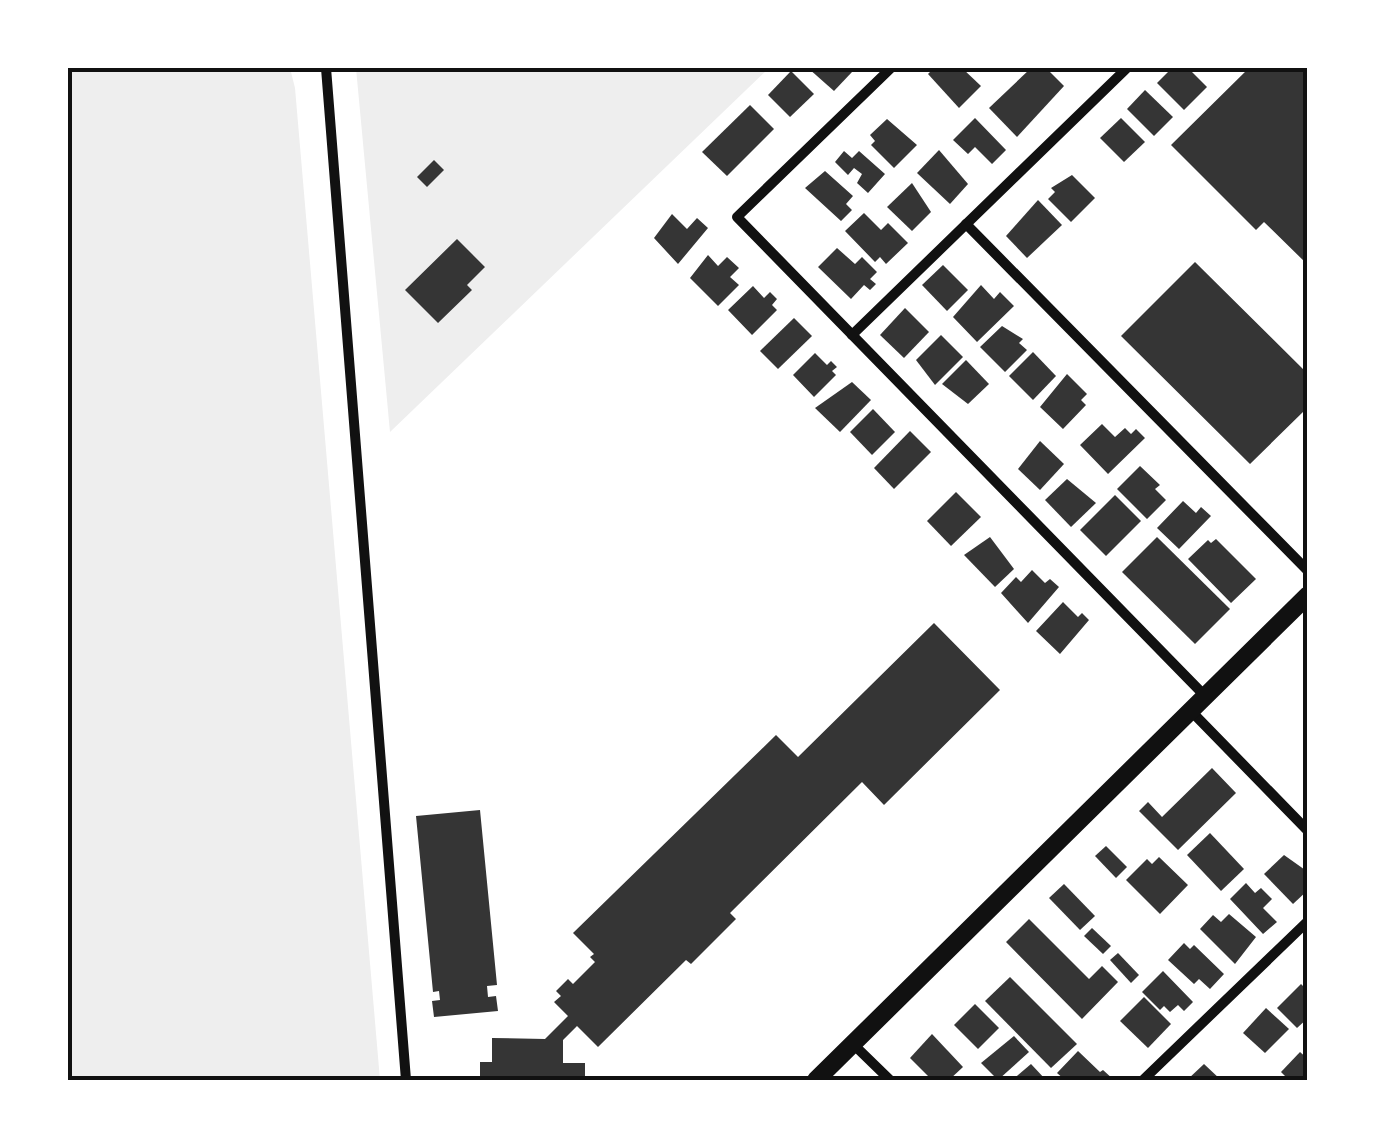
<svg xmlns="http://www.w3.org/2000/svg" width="1375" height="1148" font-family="'Open Sans',sans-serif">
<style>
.green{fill:#eee}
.building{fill:#353535}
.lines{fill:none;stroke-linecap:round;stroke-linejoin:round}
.minor{stroke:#111;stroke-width:10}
.tertiary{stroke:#111;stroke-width:18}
.neatline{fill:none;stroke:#111;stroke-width:4}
</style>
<rect width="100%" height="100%" fill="#fff"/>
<g class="green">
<polygon points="68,68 290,68 295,88 380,1080 68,1080"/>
<polygon points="356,68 769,68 390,432"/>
</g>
<g class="building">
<polygon points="808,68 846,68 852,72 834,91"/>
<polygon points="934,68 962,68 981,86 959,108 928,74"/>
<polygon points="1031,68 1046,68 1064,86 1017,137 989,108"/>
<polygon points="1172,68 1188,68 1207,87 1184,110 1157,83"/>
<polygon points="1249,68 1308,68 1308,265 1264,222 1256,230 1171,145"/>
<polygon points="791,71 814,94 790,117 768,95"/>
<polygon points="1145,90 1173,117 1154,136 1127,109"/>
<polygon points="750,105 774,129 727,176 702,152"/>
<polygon points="975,118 1006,150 992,164 975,147 968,154 953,140"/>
<polygon points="1121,118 1145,142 1124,162 1100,138"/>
<polygon points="887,119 917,145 894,168 871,145 875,141 870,135"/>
<polygon points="939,150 968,184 950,204 917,173"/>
<polygon points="844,151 852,158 859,151 885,174 868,193 857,183 862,174 854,168 848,175 835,162"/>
<polygon points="434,160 444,170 427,187 417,177"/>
<polygon points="825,171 853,196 846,204 852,210 841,221 805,188"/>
<polygon points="1072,175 1095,198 1071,222 1048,199 1055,192 1051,188"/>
<polygon points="912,183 931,212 912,231 887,207"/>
<polygon points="1038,200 1062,225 1027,258 1006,236"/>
<polygon points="864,213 881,230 888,223 908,243 886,264 880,257 875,262 845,231"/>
<polygon points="672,214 687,229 697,218 708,228 678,264 654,238"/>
<polygon points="457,239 485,267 467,285 472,290 438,323 405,290"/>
<polygon points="837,248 855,264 862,257 877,272 870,279 876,284 870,290 864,285 851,299 818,267"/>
<polygon points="708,255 718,266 727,257 739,268 730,277 739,285 718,306 690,278"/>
<polygon points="1195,262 1308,374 1308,415 1304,411 1250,464 1121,336"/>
<polygon points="943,265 968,290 947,311 922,285"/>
<polygon points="981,285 994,299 1000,292 1014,306 977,342 953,317"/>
<polygon points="753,286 764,298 770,292 777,299 772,305 777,310 752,335 728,310"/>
<polygon points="905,308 929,332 904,358 880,335"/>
<polygon points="794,318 812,336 778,369 760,351"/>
<polygon points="1002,326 1023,339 1019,343 1027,350 1005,372 980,347"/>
<polygon points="941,335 963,357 935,385 916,360"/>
<polygon points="1033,352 1056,376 1033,400 1009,376"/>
<polygon points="815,353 827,365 831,361 837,367 832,371 836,375 814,397 793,375"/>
<polygon points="966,360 989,384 968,404 942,384"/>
<polygon points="1067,374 1087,394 1081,400 1086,405 1063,429 1040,407"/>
<polygon points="852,382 871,400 840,432 815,408"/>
<polygon points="873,409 895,432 872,455 850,432"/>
<polygon points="1102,424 1115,437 1125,428 1131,434 1136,429 1145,438 1108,474 1080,445"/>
<polygon points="910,431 931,452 894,489 874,468"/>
<polygon points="1040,441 1064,464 1040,490 1018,469"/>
<polygon points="1140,466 1160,485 1155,489 1166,500 1147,519 1117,489"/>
<polygon points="1067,479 1096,503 1071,527 1045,500"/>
<polygon points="956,492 981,517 951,546 927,521"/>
<polygon points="1115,495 1141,521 1106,556 1080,530"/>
<polygon points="1183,501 1196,513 1201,507 1211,516 1179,549 1157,528"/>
<polygon points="990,537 1014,569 995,587 964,555"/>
<polygon points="1157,537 1230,609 1195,644 1122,572"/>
<polygon points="1216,539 1256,579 1231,603 1188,559 1208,540 1211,543"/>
<polygon points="1032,570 1045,583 1050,579 1059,587 1028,623 1001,593 1016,577 1021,582"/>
<polygon points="1063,602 1078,617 1082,613 1089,620 1060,654 1036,631"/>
<polygon points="934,623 1000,690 884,805 862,782 730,913 736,919 691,964 686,960 598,1047 577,1026 563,1040 563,1063 585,1063 585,1080 480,1080 480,1062 492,1062 492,1038 545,1039 568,1016 554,1002 561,996 556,991 568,979 573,984 595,962 590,957 594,954 573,933 776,735 798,757"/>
<polygon points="1212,768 1236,793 1178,850 1139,811 1148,802 1162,817"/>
<polygon points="480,810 497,985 487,986 488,997 496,996 498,1011 434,1017 432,1001 440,1000 439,991 433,992 416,816"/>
<polygon points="1210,833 1244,869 1221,891 1187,855"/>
<polygon points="1106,846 1127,867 1116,878 1095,856"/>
<polygon points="1284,855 1308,872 1308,890 1293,904 1264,874"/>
<polygon points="1159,857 1188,885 1160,914 1126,880 1147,859 1152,864"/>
<polygon points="1246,883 1255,893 1261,888 1272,899 1263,908 1277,922 1263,934 1230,899"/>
<polygon points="1064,884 1095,916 1080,930 1049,898"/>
<polygon points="1229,914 1256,937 1235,964 1200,929 1213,915 1221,922"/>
<polygon points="1029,919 1089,979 1102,966 1118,982 1082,1019 1006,942"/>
<polygon points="1092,928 1111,946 1103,954 1084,936"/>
<polygon points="1184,943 1190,949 1194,945 1224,974 1210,989 1199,979 1194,984 1168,960"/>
<polygon points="1118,953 1139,975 1131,983 1110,960"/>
<polygon points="1163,971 1193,1002 1184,1011 1178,1005 1170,1012 1164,1006 1160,1010 1142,992"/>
<polygon points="1010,977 1077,1044 1051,1068 985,1001"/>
<polygon points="1301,984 1308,991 1308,1018 1297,1028 1277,1008"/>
<polygon points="1144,997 1171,1024 1148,1048 1120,1021"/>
<polygon points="975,1004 999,1028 978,1049 954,1025"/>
<polygon points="1266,1008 1289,1029 1265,1053 1243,1033"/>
<polygon points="932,1034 963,1067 949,1080 932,1080 910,1058"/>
<polygon points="1014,1036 1029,1052 998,1080 981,1063"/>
<polygon points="1078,1051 1100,1072 1103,1070 1114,1080 1065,1080 1057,1073"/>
<polygon points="1300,1052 1308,1059 1308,1080 1289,1080 1281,1072"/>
<polygon points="1031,1064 1046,1080 1012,1080"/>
<polygon points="1204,1064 1221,1080 1187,1080"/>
</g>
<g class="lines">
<g class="minor">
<polyline points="326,68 406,1080"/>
<polyline points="891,68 737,217 1205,696"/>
<polyline points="966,224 1308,571"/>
<polyline points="852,335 1127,68"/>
<polyline points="1191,711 1308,831"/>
<polyline points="853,1044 890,1080"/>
<polyline points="1143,1080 1308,921"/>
</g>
<polyline class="tertiary" points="816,1080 1308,595"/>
</g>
<rect width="1375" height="1148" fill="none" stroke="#ffffff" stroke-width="140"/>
<rect x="70" y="70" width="1235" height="1008" class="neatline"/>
</svg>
